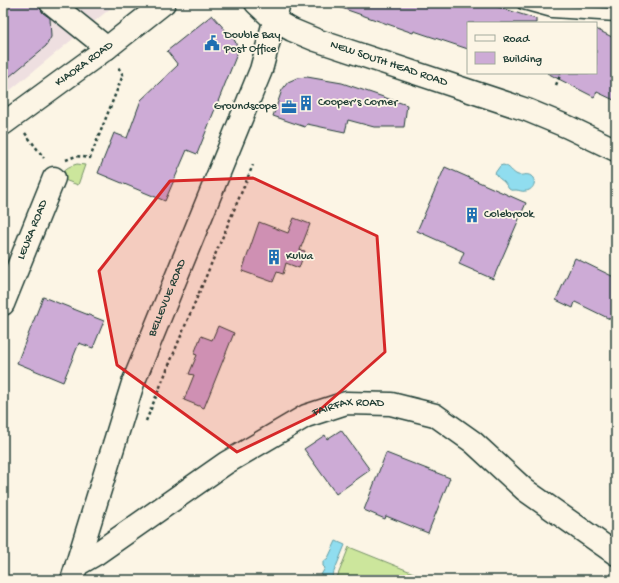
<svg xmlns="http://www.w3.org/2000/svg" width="619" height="583" font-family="'Gochi Hand',sans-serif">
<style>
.built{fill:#eedfe0}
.green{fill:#cce69c;stroke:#769268}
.water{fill:#90ddef;stroke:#639da4}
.building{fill:#cdabd6;stroke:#1f3d34}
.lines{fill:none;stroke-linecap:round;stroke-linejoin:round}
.lane-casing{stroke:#1f3d34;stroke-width:15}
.street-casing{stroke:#1f3d34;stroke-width:25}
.secondary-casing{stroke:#1f3d34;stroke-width:25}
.primary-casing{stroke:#1f3d34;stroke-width:25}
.path{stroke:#1f3d34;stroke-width:2.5;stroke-dasharray:3 3;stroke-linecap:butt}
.lane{stroke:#fcf5e5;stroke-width:12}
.street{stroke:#fcf5e5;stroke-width:22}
.secondary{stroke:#fcf5e5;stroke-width:22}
.primary{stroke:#fcf5e5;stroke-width:22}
.marked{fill:#d62828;fill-opacity:0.2;stroke:#d62828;stroke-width:3;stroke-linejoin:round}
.labels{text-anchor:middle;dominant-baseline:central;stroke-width:3.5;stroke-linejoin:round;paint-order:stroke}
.poi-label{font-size:12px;fill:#1f3d34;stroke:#fcf5e5;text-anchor:start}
.street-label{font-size:12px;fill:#1f3d34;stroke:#fcf5e5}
</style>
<rect width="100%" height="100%" fill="#fcf5e5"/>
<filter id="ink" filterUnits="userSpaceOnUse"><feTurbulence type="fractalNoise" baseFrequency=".025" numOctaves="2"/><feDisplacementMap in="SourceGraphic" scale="8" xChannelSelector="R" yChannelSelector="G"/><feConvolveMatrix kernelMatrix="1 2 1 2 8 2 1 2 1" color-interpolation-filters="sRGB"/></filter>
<g filter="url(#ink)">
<g class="built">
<polygon points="3,3 117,3 3,96"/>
<polygon points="546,3 616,3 616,10 557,6"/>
</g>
<g class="green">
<path d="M77,164L85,165L78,185L59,178C64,169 67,167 77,164Z"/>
<polygon points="349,547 431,580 336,580"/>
</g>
<g class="water">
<path d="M503,165C510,166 512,173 518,175C522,176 527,173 531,176C538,181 533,191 525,191C522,192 519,190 516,190C512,190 512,191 509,189C507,187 506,184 504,182C499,178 498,178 495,173L500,166Z"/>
<polygon points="336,541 345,545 331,579 321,575 325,568 323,566 323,562 328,558"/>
</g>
<g class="building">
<polygon points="3,3 39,3 40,8 43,13 50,18 51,37 46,46 3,82"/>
<polygon points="336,3 486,3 536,19 536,23 468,23 468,49 414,31 413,33 336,6"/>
<polygon points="212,15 235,41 237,47 237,54 197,154 187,150 165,201 98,173 114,133 127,138 141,100 178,65 167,51"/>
<polygon points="596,29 616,39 616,101 597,92 594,97 547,73 596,73"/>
<polygon points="307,77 342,83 407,105 404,127 374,127 348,120 345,132 307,124 305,127 273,116 282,90 288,82 297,78"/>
<polygon points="445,167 526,203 493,279 459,264 464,252 417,231"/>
<polygon points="294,218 310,224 300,250 305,251 299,268 286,263 283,274 277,272 273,282 242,271 259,222 288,233"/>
<polygon points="575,258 616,278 616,322 575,302 573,308 556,300"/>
<polygon points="43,297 104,321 93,348 79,343 63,382 17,363"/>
<polygon points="218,326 234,333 204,408 184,400 194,375 189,374 197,355 194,354 201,336 212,340"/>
<polygon points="341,430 370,470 336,494 304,449 325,435 327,439"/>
<polygon points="386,453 450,478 428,533 386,516 385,519 364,510"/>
</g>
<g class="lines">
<g class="lane-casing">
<polyline id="lane" points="523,3 552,11 616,15"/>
</g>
<g class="street-casing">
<g id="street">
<polyline points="51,3 107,48"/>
<path id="s1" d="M3,304L54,178"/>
<path id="s2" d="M77,565L96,554L226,463L306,416L346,403L391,404L435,415L473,442L525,490L616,554"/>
</g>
</g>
<g class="secondary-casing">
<g id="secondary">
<path id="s3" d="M3,124L107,48L164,3"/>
<path id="s4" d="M72,580L133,383L261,70L279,3"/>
</g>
</g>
<g class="primary-casing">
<g id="primary">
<path id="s5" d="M256,3L274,20L292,30L316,40L527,110L568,127L616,150"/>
</g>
</g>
<g class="path">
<polyline points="556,85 561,73"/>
<polyline points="25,133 44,158"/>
<polyline points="66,160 76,156 90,158 123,75 118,67"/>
<polyline points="146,421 185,326 253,165"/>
</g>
<use href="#lane" class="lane"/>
<use href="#street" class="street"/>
<use href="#secondary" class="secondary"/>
<use href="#primary" class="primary"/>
</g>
</g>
<path class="marked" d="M253,178L377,236L385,352L314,415L237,452L117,365L99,271L170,181Z"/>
<defs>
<g id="civic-bare" transform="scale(1.2)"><path d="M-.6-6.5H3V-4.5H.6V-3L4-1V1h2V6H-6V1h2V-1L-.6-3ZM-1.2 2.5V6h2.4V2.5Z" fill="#1f6fb2" stroke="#fcf5e5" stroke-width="2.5" paint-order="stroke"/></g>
<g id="building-bare" transform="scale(1.2)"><path d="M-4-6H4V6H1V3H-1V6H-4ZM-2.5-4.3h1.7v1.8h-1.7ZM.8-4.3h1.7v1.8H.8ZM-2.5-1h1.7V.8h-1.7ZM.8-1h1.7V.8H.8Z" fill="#1f6fb2" stroke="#fcf5e5" stroke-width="2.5" paint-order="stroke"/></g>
<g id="office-bare" transform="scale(1.2)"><path d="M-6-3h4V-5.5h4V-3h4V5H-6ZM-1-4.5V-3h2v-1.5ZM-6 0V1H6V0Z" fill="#1f6fb2" stroke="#fcf5e5" stroke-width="2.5" paint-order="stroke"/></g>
</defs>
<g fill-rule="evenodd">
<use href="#civic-bare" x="212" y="43"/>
<use href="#building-bare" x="306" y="103"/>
<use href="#office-bare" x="289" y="107"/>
<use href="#building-bare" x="472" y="215"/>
<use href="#building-bare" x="274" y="257"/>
</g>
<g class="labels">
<g class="poi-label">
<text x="224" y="36">Double Bay<tspan x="224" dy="14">Post Office</tspan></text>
<text x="318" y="103">Cooper’s Corner</text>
<text x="277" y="107" text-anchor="end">Groundscope</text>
<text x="484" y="215">Colebrook</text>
<text x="286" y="257">Kulua</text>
</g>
<g class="street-label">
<text stroke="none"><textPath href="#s5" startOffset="148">NEW SOUTH HEAD ROAD</textPath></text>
<text stroke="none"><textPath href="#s3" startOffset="101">KIAORA ROAD</textPath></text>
<text stroke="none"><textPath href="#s1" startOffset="80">LEURA ROAD</textPath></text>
<text stroke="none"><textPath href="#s4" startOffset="298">BELLEVUE ROAD</textPath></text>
<text stroke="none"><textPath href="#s2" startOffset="317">FAIRFAX ROAD</textPath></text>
</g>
</g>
<rect width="619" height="583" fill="none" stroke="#fcf5e5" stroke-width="16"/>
<rect x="8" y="8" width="603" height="567" fill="none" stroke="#1f3d34" stroke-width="1.5" filter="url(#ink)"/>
<rect x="467" y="22" width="130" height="52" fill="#fcf5e5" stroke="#a4ab9e"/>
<rect x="475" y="35" width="20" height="6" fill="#fcf5e5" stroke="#a4ab9e"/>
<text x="503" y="42" font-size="12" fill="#1f3d34">Road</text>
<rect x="475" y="52" width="20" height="12" fill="#cdabd6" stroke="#a4ab9e"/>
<text x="503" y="62" font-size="12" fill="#1f3d34">Building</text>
</svg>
